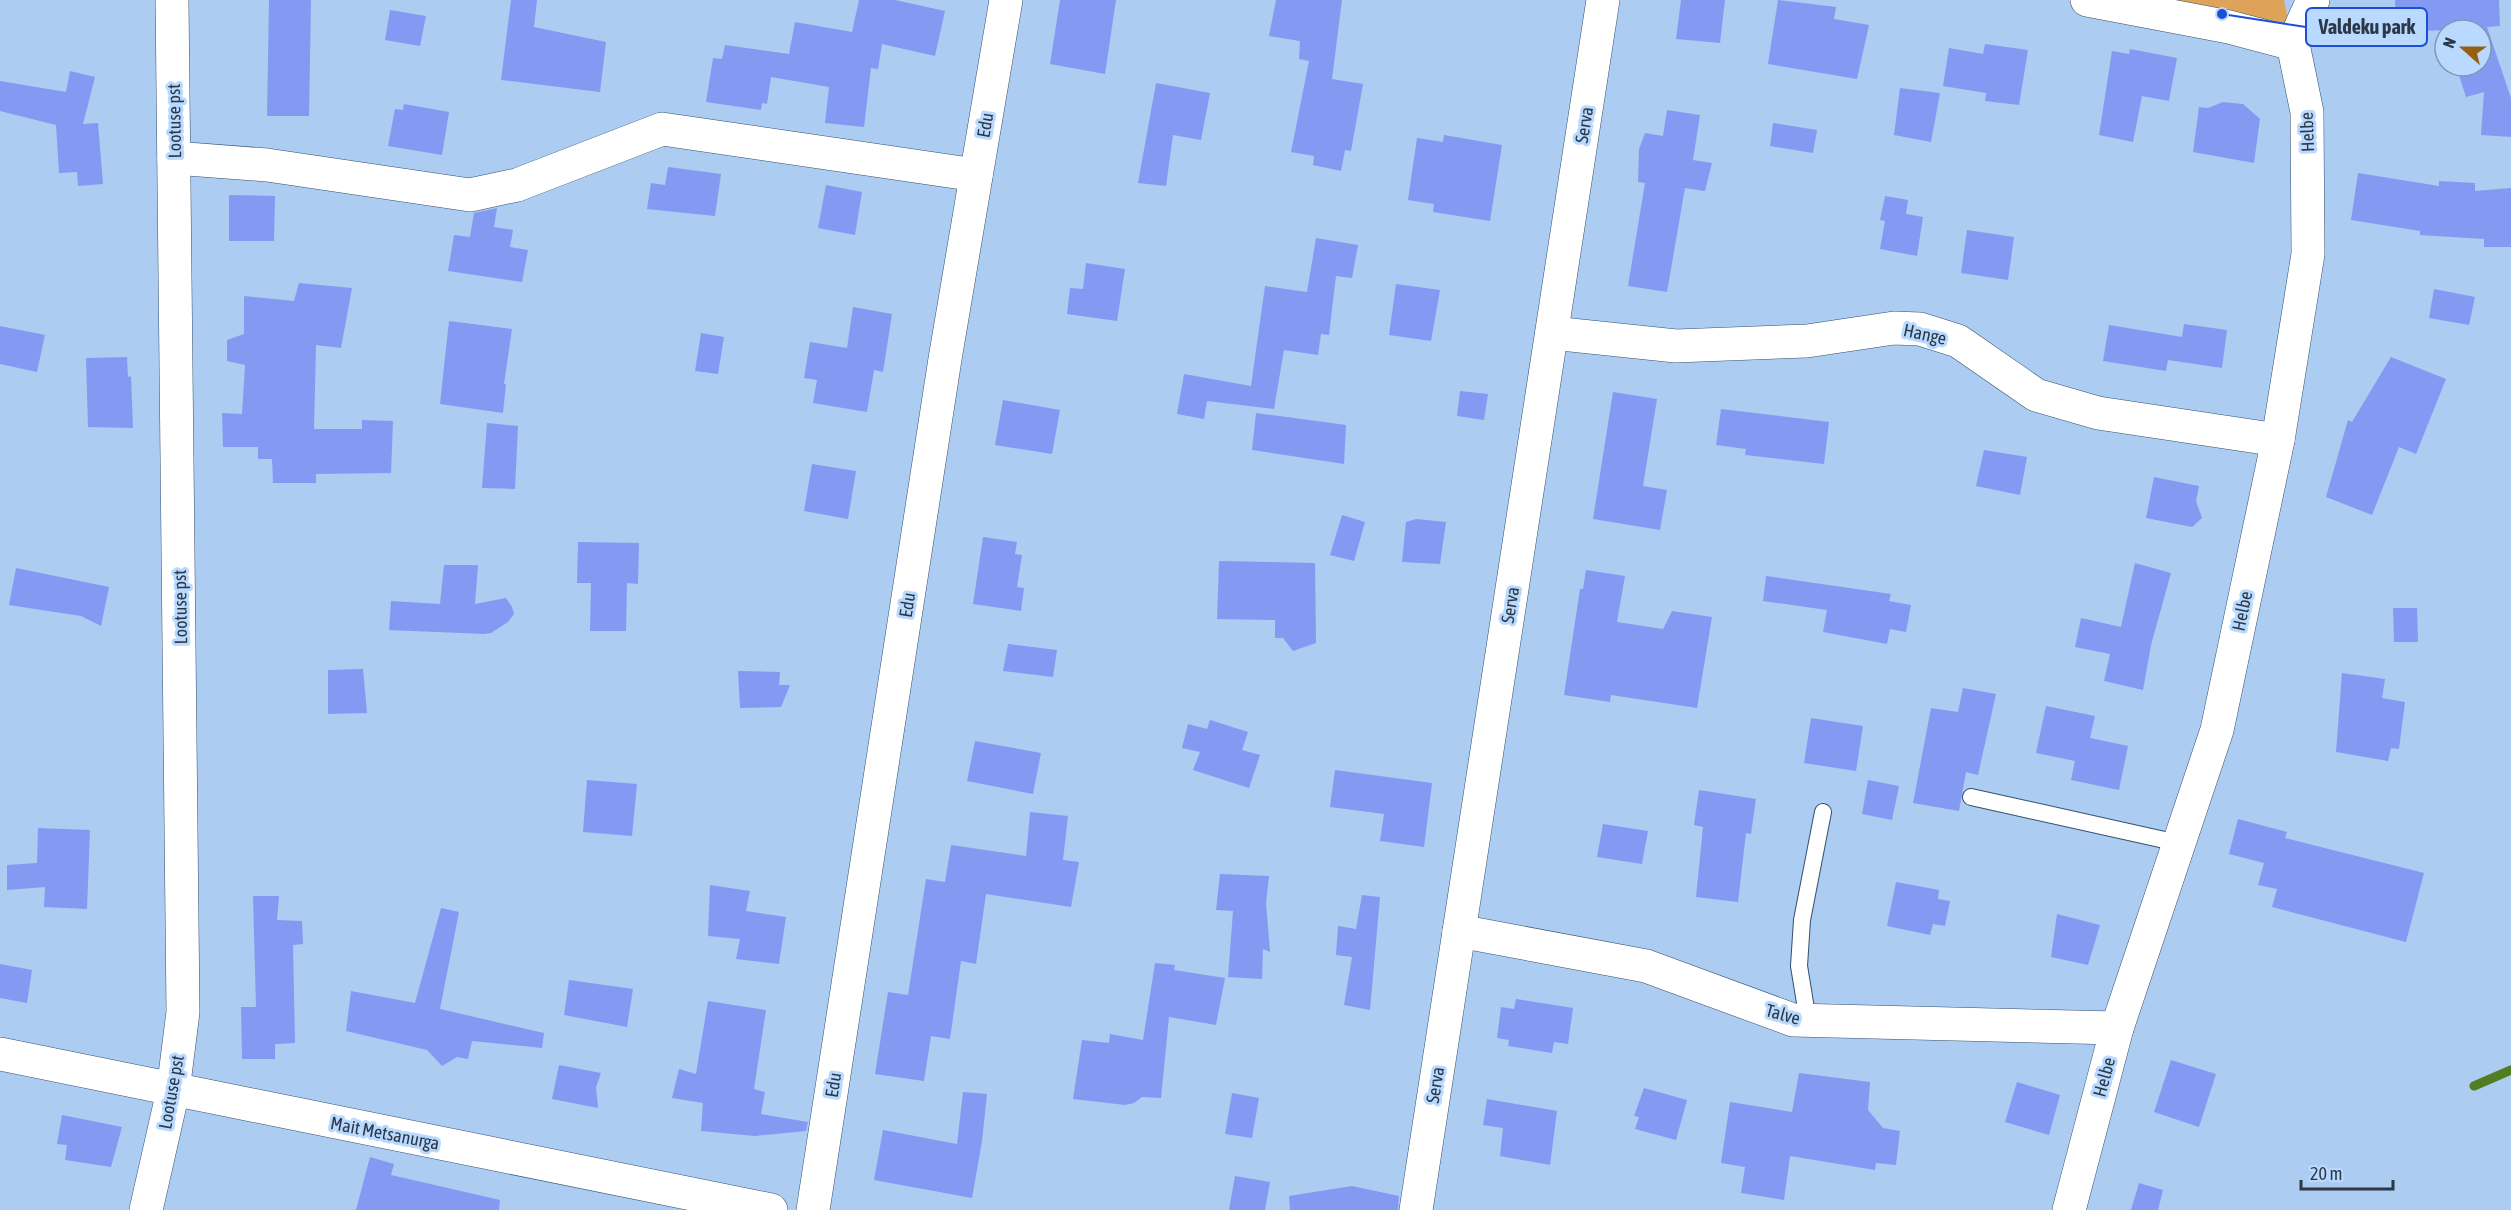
<svg xmlns="http://www.w3.org/2000/svg" width="2511" height="1210" font-family="'Asap Condensed',sans-serif">
<style>
.green{fill:#dda459}
.lines{fill:none;stroke-linecap:round;stroke-linejoin:round}
.stream{stroke:#507e20;stroke-width:9}
.building{fill:#849af2}
.service-casing{stroke:#34506f;stroke-width:18}
.minor-casing{stroke:#34506f;stroke-width:34}
.service{stroke:#fff;stroke-width:16}
.minor{stroke:#fff;stroke-width:33}
.labels{text-anchor:middle;dominant-baseline:central;stroke-width:6;stroke-linejoin:round;paint-order:stroke}
.street-label{font-size:18px;fill:#2b3847;stroke:#b9d9ff}
.leader{fill:none;stroke:#1d4ed8;stroke-width:2}
.callout-dot{fill:#1d4ed8;stroke:#b9d9ff;stroke-width:2}
.callout{fill:#b9d9ff;stroke:#1d4ed8;stroke-width:2}
.callout-label{font-size:20px;text-anchor:middle;font-weight:bold;fill:#2b3847}
</style>
<rect width="100%" height="100%" fill="#acccf1"/>
<polygon class="green" points="2087,0 2284,0 2293,44"/>
<g class="lines">
<polyline class="stream" points="2474,1086 2511,1070"/>
</g>
<g class="building">
<polygon points="269,0 311,0 309,116 267,116"/>
<polygon points="511,0 537,0 534,27 606,42 600,92 501,80"/>
<polygon points="859,0 895,0 945,11 935,56 882,44 878,69 871,68 864,127 825,123 829,87 771,77 767,104 762,103 761,110 706,102 713,58 722,59 725,45 789,54 795,22 852,32"/>
<polygon points="1060,0 1116,0 1105,74 1050,64"/>
<polygon points="1276,0 1342,0 1332,79 1363,84 1351,151 1345,150 1341,171 1313,165 1314,156 1291,152 1309,61 1299,59 1300,41 1269,36"/>
<polygon points="1681,0 1725,0 1720,43 1676,39"/>
<polygon points="1778,0 1836,7 1834,19 1869,25 1857,79 1768,64"/>
<polygon points="2395,0 2499,0 2500,26 2487,27 2511,98 2511,137 2481,135 2484,92 2466,97 2456,66 2481,66 2481,30 2396,31"/>
<polygon points="390,10 426,16 420,46 385,40"/>
<polygon points="1985,44 2028,50 2019,105 1985,101 1986,93 1943,86 1949,48 1983,54"/>
<polygon points="2130,49 2177,58 2169,101 2142,96 2133,142 2099,135 2112,51 2129,54"/>
<polygon points="70,71 95,77 83,124 98,123 103,184 78,186 77,172 59,173 56,125 0,111 0,81 66,92"/>
<polygon points="1156,83 1210,93 1201,140 1173,135 1166,186 1138,183"/>
<polygon points="1900,88 1940,93 1931,142 1894,135"/>
<polygon points="2223,102 2243,104 2260,119 2254,163 2193,152 2199,107 2208,108"/>
<polygon points="404,104 449,112 442,155 388,146 395,109 403,110"/>
<polygon points="1667,110 1700,115 1693,160 1712,163 1705,191 1685,188 1667,292 1628,286 1645,183 1638,182 1639,149 1645,133 1663,136"/>
<polygon points="1773,123 1817,130 1813,153 1770,146"/>
<polygon points="1444,135 1502,145 1490,221 1433,212 1434,204 1408,200 1417,138 1443,142"/>
<polygon points="668,167 721,174 715,216 647,209 651,183 665,185"/>
<polygon points="2358,173 2439,186 2439,181 2475,183 2475,191 2511,188 2511,247 2484,247 2484,239 2420,235 2420,231 2351,220"/>
<polygon points="826,185 862,192 855,235 818,228"/>
<polygon points="229,195 275,196 274,241 229,241"/>
<polygon points="1885,196 1908,200 1906,214 1923,217 1917,256 1880,249 1885,221 1880,220"/>
<polygon points="497,208 494,227 513,230 510,247 528,250 522,282 448,271 454,235 470,237 474,213"/>
<polygon points="1967,230 2014,237 2008,280 1961,273"/>
<polygon points="1316,238 1358,245 1352,278 1336,276 1329,335 1321,334 1318,355 1284,350 1274,409 1207,401 1204,419 1177,414 1184,374 1251,386 1265,286 1307,292"/>
<polygon points="1086,263 1125,269 1117,321 1067,314 1070,288 1083,289"/>
<polygon points="299,283 352,288 341,348 316,345 314,429 362,429 362,420 393,421 391,473 316,474 316,483 273,483 272,459 258,459 258,447 223,447 222,413 242,414 245,365 227,361 227,340 244,334 244,296 294,301"/>
<polygon points="1396,284 1440,290 1431,341 1389,335"/>
<polygon points="2434,289 2475,297 2469,325 2429,318"/>
<polygon points="853,307 892,314 883,372 874,370 867,412 813,403 817,380 804,378 810,342 847,348"/>
<polygon points="449,321 512,329 504,384 506,384 503,413 440,404"/>
<polygon points="2184,324 2227,330 2222,368 2168,360 2166,371 2103,361 2109,325 2182,337"/>
<polygon points="0,326 45,335 37,372 0,364"/>
<polygon points="701,333 724,337 718,374 695,371"/>
<polygon points="127,357 128,377 131,376 133,428 88,427 86,358"/>
<polygon points="2391,357 2446,379 2416,454 2399,447 2372,515 2326,497 2348,420 2352,422"/>
<polygon points="1460,391 1488,394 1484,420 1457,416"/>
<polygon points="1613,392 1657,399 1643,486 1667,490 1660,530 1593,519"/>
<polygon points="1003,400 1060,410 1052,454 995,445"/>
<polygon points="1721,409 1829,422 1824,464 1745,455 1746,449 1716,445"/>
<polygon points="1256,413 1346,425 1344,464 1252,450"/>
<polygon points="487,423 518,426 515,489 482,488"/>
<polygon points="1984,450 2027,457 2020,495 1976,486"/>
<polygon points="812,464 856,471 848,519 804,511"/>
<polygon points="2154,477 2199,486 2196,501 2202,518 2192,527 2146,518"/>
<polygon points="1342,515 1365,522 1354,561 1330,555"/>
<polygon points="1416,519 1446,522 1440,564 1402,562 1406,522"/>
<polygon points="983,537 1017,542 1015,554 1022,555 1017,587 1024,588 1021,611 973,604"/>
<polygon points="578,542 639,543 638,584 627,583 626,631 590,631 591,583 577,583"/>
<polygon points="1219,561 1315,563 1316,643 1293,651 1283,638 1275,638 1275,620 1217,619"/>
<polygon points="2135,563 2171,573 2151,645 2143,690 2104,681 2110,654 2075,647 2081,618 2121,627"/>
<polygon points="444,565 478,565 475,604 506,598 512,607 514,614 508,622 491,633 484,634 389,630 391,601 440,604"/>
<polygon points="16,568 109,587 101,626 81,616 9,605"/>
<polygon points="1586,570 1625,576 1617,622 1663,629 1672,611 1712,617 1697,708 1611,695 1610,702 1564,695 1580,589 1583,589"/>
<polygon points="1766,576 1891,594 1889,601 1911,605 1906,632 1890,629 1887,644 1823,632 1827,610 1763,601"/>
<polygon points="2393,608 2417,608 2418,642 2394,642"/>
<polygon points="1008,644 1057,650 1053,677 1003,671"/>
<polygon points="363,669 367,713 328,714 328,670"/>
<polygon points="738,671 780,672 779,685 790,685 781,707 740,708"/>
<polygon points="2342,673 2385,679 2382,698 2405,702 2399,749 2391,748 2388,761 2336,752"/>
<polygon points="1963,688 1996,694 1978,775 1966,772 1959,811 1913,803 1931,708 1958,712"/>
<polygon points="2046,706 2095,716 2090,738 2128,746 2119,790 2071,780 2075,761 2036,753"/>
<polygon points="1811,718 1863,726 1856,771 1804,763"/>
<polygon points="1210,720 1248,732 1242,750 1260,755 1249,788 1193,770 1200,752 1182,748 1188,724 1207,729"/>
<polygon points="975,741 1041,753 1033,794 967,781"/>
<polygon points="1335,770 1432,783 1424,847 1380,841 1384,814 1330,807"/>
<polygon points="587,780 637,784 632,836 583,832"/>
<polygon points="1868,780 1899,786 1892,820 1862,814"/>
<polygon points="1699,790 1756,799 1751,834 1746,833 1738,902 1696,897 1703,827 1694,825"/>
<polygon points="1030,812 1068,816 1063,860 1079,862 1071,907 986,894 976,964 961,961 950,1039 931,1036 924,1081 875,1074 888,992 908,995 926,879 945,882 951,845 1026,856"/>
<polygon points="2238,819 2287,832 2285,838 2424,873 2406,942 2272,907 2277,889 2258,885 2264,863 2229,854"/>
<polygon points="1603,824 1648,831 1642,864 1597,857"/>
<polygon points="38,828 90,830 87,909 44,907 45,887 7,890 7,865 37,863"/>
<polygon points="1220,874 1269,876 1266,903 1270,952 1263,949 1262,979 1228,977 1233,911 1216,910"/>
<polygon points="1896,882 1939,890 1938,899 1950,901 1945,926 1933,924 1930,935 1887,926"/>
<polygon points="710,885 750,891 746,911 786,917 779,964 736,959 740,939 708,936"/>
<polygon points="1362,895 1380,897 1370,1010 1344,1005 1352,957 1336,955 1338,926 1356,929"/>
<polygon points="253,896 279,896 277,920 302,921 303,944 293,945 295,1043 275,1044 275,1059 242,1059 241,1007 256,1007"/>
<polygon points="441,908 459,912 440,1009 544,1033 542,1048 472,1041 468,1059 457,1057 442,1066 427,1050 346,1031 351,991 415,1003"/>
<polygon points="2057,914 2100,925 2088,965 2051,957"/>
<polygon points="1155,963 1175,965 1174,970 1225,978 1216,1025 1169,1017 1161,1098 1142,1097 1134,1103 1125,1105 1073,1099 1082,1040 1109,1043 1110,1034 1143,1040"/>
<polygon points="0,964 32,970 27,1003 0,998"/>
<polygon points="569,980 633,989 627,1027 564,1015"/>
<polygon points="1516,999 1573,1008 1568,1044 1554,1042 1552,1053 1508,1046 1509,1040 1497,1038 1501,1007 1514,1009"/>
<polygon points="708,1001 766,1010 754,1089 765,1092 761,1114 808,1122 806,1131 755,1136 701,1131 703,1103 672,1098 679,1069 696,1074"/>
<polygon points="2171,1060 2216,1074 2199,1127 2154,1112"/>
<polygon points="559,1065 601,1073 596,1087 598,1108 552,1099"/>
<polygon points="1799,1073 1870,1082 1868,1110 1883,1128 1900,1131 1896,1165 1876,1163 1875,1170 1790,1156 1784,1200 1741,1193 1745,1167 1721,1163 1730,1102 1792,1112"/>
<polygon points="2017,1082 2060,1095 2049,1135 2005,1122"/>
<polygon points="1644,1088 1687,1100 1676,1140 1635,1129 1639,1117 1634,1116"/>
<polygon points="963,1092 987,1094 982,1141 972,1198 874,1180 883,1130 957,1144"/>
<polygon points="1232,1093 1259,1098 1252,1138 1225,1134"/>
<polygon points="1487,1099 1557,1111 1550,1165 1500,1156 1503,1128 1483,1125"/>
<polygon points="62,1115 122,1127 111,1167 65,1160 67,1145 57,1144"/>
<polygon points="370,1157 394,1164 391,1175 500,1200 499,1210 356,1210"/>
<polygon points="1235,1176 1270,1182 1265,1210 1229,1210"/>
<polygon points="2139,1183 2163,1190 2158,1210 2131,1210"/>
<polygon points="1352,1186 1399,1196 1398,1210 1290,1210 1289,1196"/>
</g>
<g class="lines">
<g class="service-casing">
<g id="service">
<polyline points="1971,797 2178,843"/>
<polyline points="1808,1021 1799,966 1802,920 1823,812"/>
</g>
</g>
<g class="minor-casing">
<g id="minor">
<polyline points="2087,0 2229,27 2293,44"/>
<polyline points="174,158 267,165 470,195 517,185 662,129 976,175"/>
<polyline points="1552,333 1676,346 1807,341 1894,328 1920,329 1958,341 2036,395 2098,413 2278,440"/>
<polyline points="1459,931 1646,966 1793,1020 2117,1028"/>
<polyline points="0,1054 771,1210"/>
<polyline points="146,1210 173,1091 183,1012 172,0"/>
<polyline points="813,1210 945,359 1006,0"/>
<polyline points="1416,1210 1603,0"/>
<polyline points="2069,1210 2117,1028 2217,730 2278,440 2308,254 2307,112 2293,44 2313,0"/>
</g>
</g>
<use href="#service" class="service"/>
<use href="#minor" class="minor"/>
</g>
<g class="labels">
<g class="street-label">
<text transform="translate(174 121) rotate(-91)">Lootuse pst</text>
<text transform="translate(985 125) rotate(-80)">Edu</text>
<text transform="translate(1584 125) rotate(-81)">Serva</text>
<text transform="translate(2307 132) rotate(-92)">Helbe</text>
<text transform="translate(1925 334) rotate(12)">Hange</text>
<text transform="translate(907 605) rotate(-81)">Edu</text>
<text transform="translate(1510 605) rotate(-81)">Serva</text>
<text transform="translate(180 607) rotate(-91)">Lootuse pst</text>
<text transform="translate(2242 611) rotate(-78)">Helbe</text>
<text transform="translate(1783 1014) rotate(15)">Talve</text>
<text transform="translate(2104 1077) rotate(-75)">Helbe</text>
<text transform="translate(833 1085) rotate(-81)">Edu</text>
<text transform="translate(1435 1085) rotate(-81)">Serva</text>
<text transform="translate(171 1092) rotate(-80)">Lootuse pst</text>
<text transform="translate(385 1133) rotate(11)">Mait Metsanurga</text>
</g>
</g>
<path class="leader" d="M2222 14L2306 27"/>
<circle class="callout-dot" cx="2222" cy="14" r="6"/>
<rect class="callout" x="2306" y="8" width="121" height="38" rx="6"/>
<g class="callout-label">
<text x="2367" y="34">Valdeku park</text>
</g>
<g transform="translate(2463 48) rotate(291)"><circle r="28" fill="#b9d9ff" stroke="#8099b5" stroke-width="1.5"/>
<path d="M0-4.5L10 22L0 15L-10 22Z" fill="#936111"/>
<text y="-9" font-size="16" font-weight="bold" text-anchor="middle" fill="#2b3847">N</text>
</g>
<path d="M2301 1180v9h92v-9" fill="none" stroke="#2b3847" stroke-width="3"/>
<text x="2310" y="1180" font-size="18" fill="#2b3847" stroke="#b9d9ff" stroke-width="4.5" paint-order="stroke">20 m</text>
</svg>
